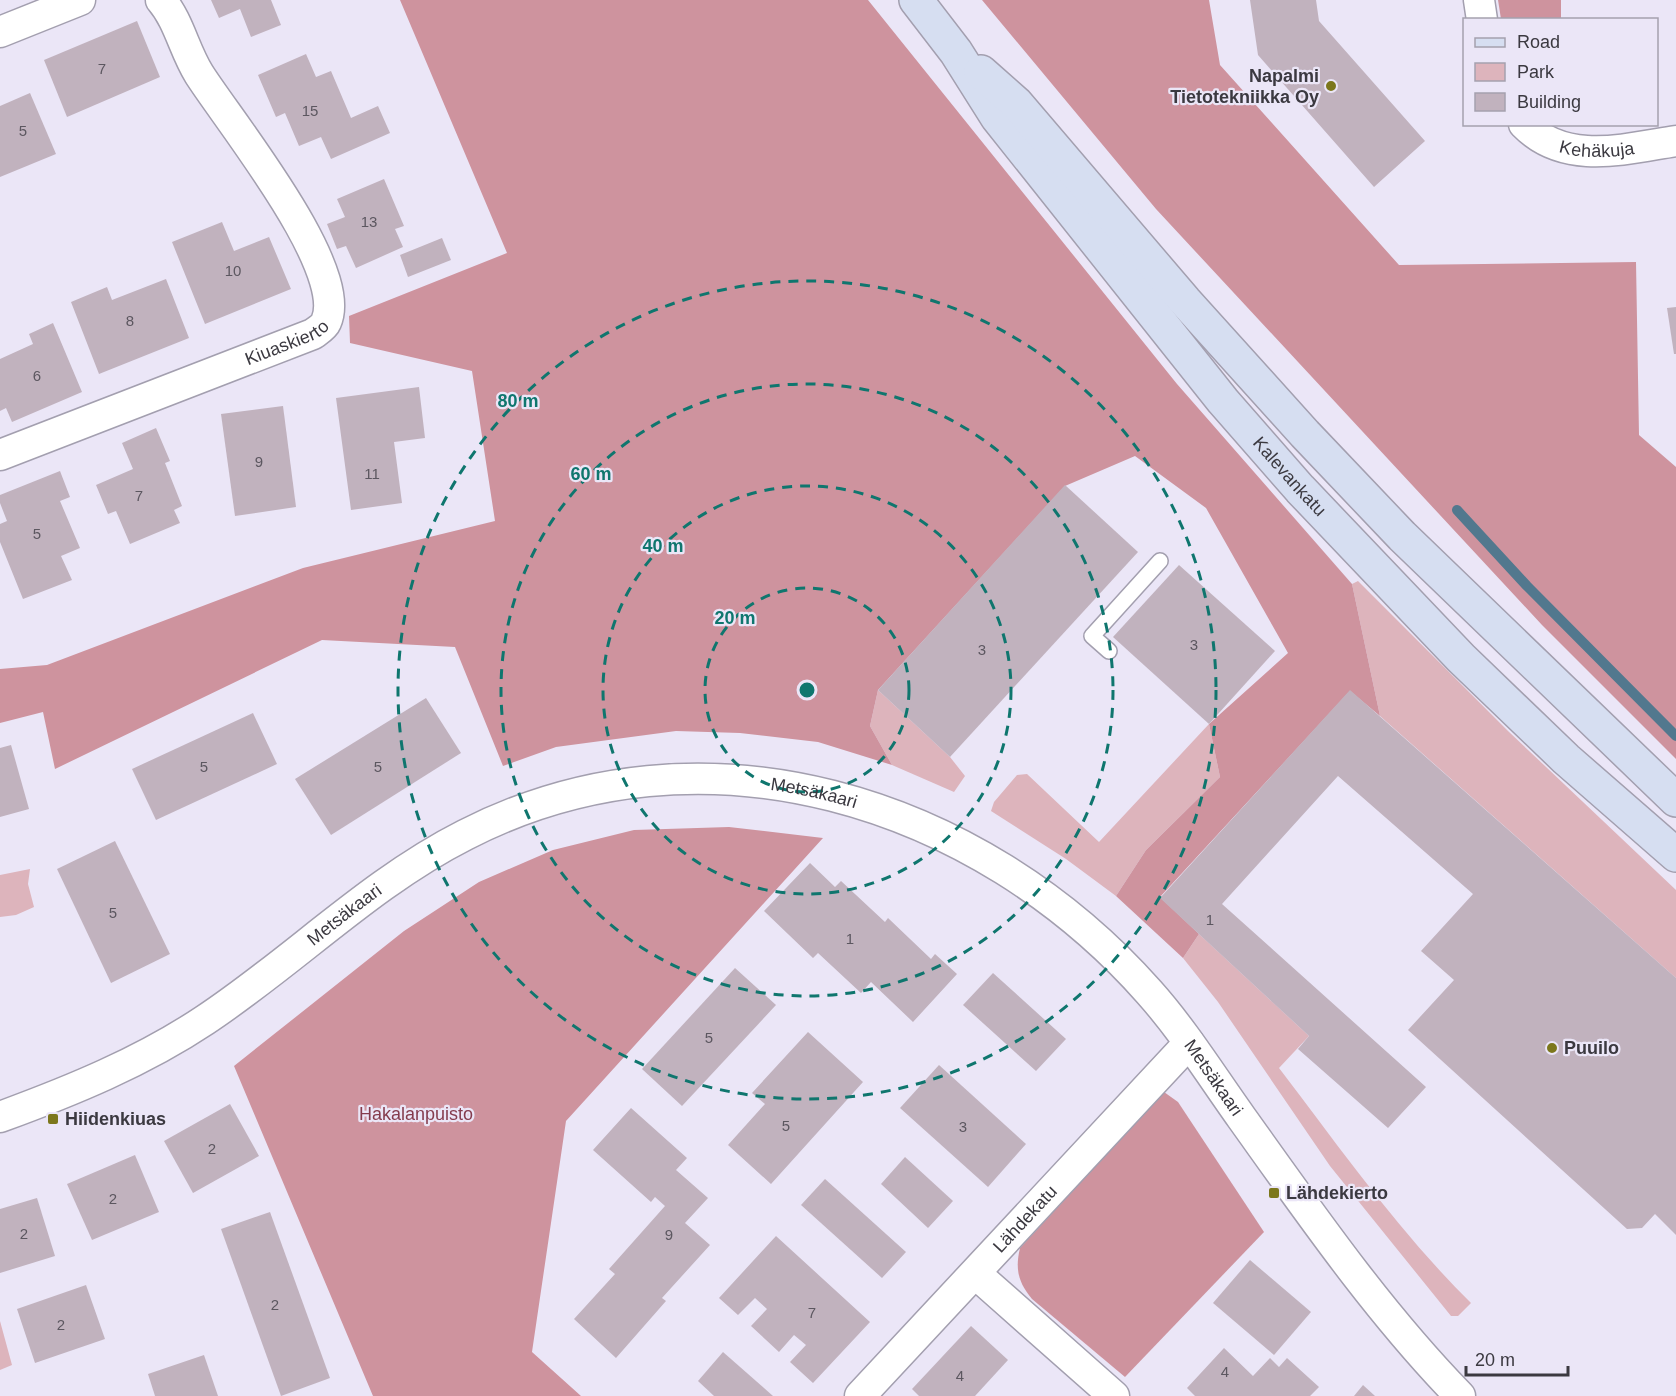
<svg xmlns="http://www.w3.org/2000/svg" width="1676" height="1396" font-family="Arial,sans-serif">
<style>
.green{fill:#ddb4bc}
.forest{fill:#ce939e}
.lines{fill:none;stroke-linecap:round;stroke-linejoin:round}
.stream{stroke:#52788e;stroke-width:10}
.building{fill:#c1b2be}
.lane-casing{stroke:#a39faf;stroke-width:18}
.street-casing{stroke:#a39faf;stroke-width:33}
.secondary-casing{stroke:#a39faf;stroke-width:36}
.lane{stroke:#fff;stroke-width:15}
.street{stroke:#fff;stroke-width:30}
.secondary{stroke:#d6def1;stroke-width:33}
.ring{fill:none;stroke:#0f766e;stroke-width:3;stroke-dasharray:10 8}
.poi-dot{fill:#7c771c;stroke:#ebe6f7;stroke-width:2}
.labels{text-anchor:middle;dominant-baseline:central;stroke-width:4.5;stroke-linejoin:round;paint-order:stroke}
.number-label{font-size:15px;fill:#5c5760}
.poi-label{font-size:18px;font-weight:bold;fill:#3b3940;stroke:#ebe6f7;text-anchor:start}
.street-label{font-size:18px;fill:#3b3940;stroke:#ebe6f7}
.park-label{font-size:18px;fill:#853c4e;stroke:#ebe6f7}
.centre{fill:#0f766e;stroke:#ebe6f7;stroke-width:3}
.ring-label{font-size:18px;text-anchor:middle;font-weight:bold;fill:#0f766e;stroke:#ebe6f7;stroke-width:4.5;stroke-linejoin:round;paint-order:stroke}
</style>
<rect width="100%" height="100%" fill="#ebe6f7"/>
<g class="green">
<polygon points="1358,581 1508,731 1676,890 1676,978 1380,716 1352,584"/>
<polygon points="878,690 950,757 965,776 954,792 892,765 870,726"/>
<polygon points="1209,724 1220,777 1146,850 1116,896 1066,859 991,811 994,802 1017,775 1027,774 1099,842"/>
<polygon points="30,869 28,884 34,907 16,915 0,917 0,875"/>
<path d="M1199,934L1309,1036L1279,1068C1340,1148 1399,1232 1471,1303L1458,1316H1451L1330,1166L1218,1002L1183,958Z"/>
<polygon points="0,1321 12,1365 0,1370"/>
</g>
<g class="forest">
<polygon points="400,0 868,0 1177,384 1352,584 1380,716 1350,691 1160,897 1199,934 1183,958 1116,896 1146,850 1220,777 1209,724 1288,653 1206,508 1135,456 1065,486 878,690 870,726 892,765 818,742 740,733 676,731 556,747 503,766 455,647 322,640 55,769 43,712 0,723 0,669 47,665 303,568 495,521 472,371 350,343 349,316 507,253"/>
<polygon points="982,0 1209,0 1220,65 1399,265 1636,262 1639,435 1676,467 1676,759 1542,625 1156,209"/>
<polygon points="1498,0 1561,0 1561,19 1501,19"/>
<polygon points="729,827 823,838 566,1121 532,1352 581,1396 373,1396 234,1066 404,931 479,882 553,850 634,830"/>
<path d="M1164,1092L1178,1102L1264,1232L1125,1377L1032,1299C1018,1282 1015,1269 1020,1248Z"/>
</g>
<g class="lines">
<polyline class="stream" points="1457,510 1527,586 1676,736"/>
</g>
<g class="building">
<polygon points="211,0 271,0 281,25 251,37 240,9 219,18"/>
<polygon points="1250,0 1316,0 1319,21 1425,141 1374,187 1258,55"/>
<polygon points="137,21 160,77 67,117 44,60"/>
<polygon points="306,54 316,77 331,71 351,118 378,106 390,133 331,159 321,137 299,146 285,113 276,117 258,75"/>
<polygon points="30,93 56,154 0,177 0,106"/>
<polygon points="384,179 404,226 395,229 403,247 356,268 346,246 337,249 327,224 345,217 337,199"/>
<polygon points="222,222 234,251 269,237 291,289 205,324 172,242"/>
<polygon points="442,238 451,260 408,277 400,255"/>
<polygon points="166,279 189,338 99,374 71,302 107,287 112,300"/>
<polygon points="1676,307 1676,354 1674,354 1667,308"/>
<polygon points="53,323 82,392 12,422 6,408 0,411 0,359 33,344 29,334"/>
<polygon points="419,387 425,438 394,442 402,503 351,510 336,398"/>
<polygon points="283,406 296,507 235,516 221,414"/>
<polygon points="156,428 170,461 165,463 182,506 174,510 180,523 130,544 116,511 108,514 96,485 133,469 122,443"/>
<polygon points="60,471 70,497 60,501 80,548 61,556 72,580 23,599 0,542 0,524 7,521 0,503 0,495"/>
<polygon points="1065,485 1138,552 950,757 878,690"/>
<polygon points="1179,565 1275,651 1209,724 1113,637"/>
<polygon points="1350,690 1676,978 1676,1235 1655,1214 1642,1228 1627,1229 1408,1030 1454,980 1421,951 1473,894 1338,776 1222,904 1426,1087 1388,1128 1298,1049 1309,1036 1160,898"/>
<polygon points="426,698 461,753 331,835 295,779"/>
<polygon points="253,713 277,764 156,820 132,769"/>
<polygon points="11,745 29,809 0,817 0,748"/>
<polygon points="115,841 170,954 111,983 57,869"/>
<polygon points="810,863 835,887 841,881 885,922 888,918 931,959 935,954 957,974 913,1022 871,982 861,993 818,953 813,958 764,911"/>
<polygon points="735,968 776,1005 682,1106 642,1069"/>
<polygon points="993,973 1066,1039 1036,1071 963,1005"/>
<polygon points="808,1032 863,1082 771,1184 728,1145 765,1104 752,1093"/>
<polygon points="939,1065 1026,1144 988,1187 900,1108"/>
<polygon points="230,1104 259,1156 193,1193 164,1141"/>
<polygon points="631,1108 687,1158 676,1170 708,1198 685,1223 710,1245 662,1298 666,1301 616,1358 574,1319 615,1274 609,1269 665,1206 655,1197 651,1202 593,1150"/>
<polygon points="135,1155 159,1212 92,1240 67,1184"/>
<polygon points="905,1157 953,1201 928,1228 881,1184"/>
<polygon points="825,1179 906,1252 882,1278 801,1205"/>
<polygon points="37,1198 55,1256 0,1273 0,1209"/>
<polygon points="270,1212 330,1378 281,1396 221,1229"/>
<polygon points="776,1236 870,1322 813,1383 790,1362 806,1345 794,1335 779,1352 751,1326 767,1309 755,1298 738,1315 719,1298"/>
<polygon points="1250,1260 1311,1312 1274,1355 1213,1303"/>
<polygon points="86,1285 105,1339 35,1363 17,1309"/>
<polygon points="971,1326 1008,1360 975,1396 919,1396 912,1389"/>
<polygon points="1224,1348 1253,1376 1270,1358 1279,1367 1287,1358 1319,1387 1310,1396 1195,1396 1187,1388"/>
<polygon points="723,1352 773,1396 714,1396 698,1381"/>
<polygon points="204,1355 218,1396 155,1396 148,1374"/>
<polygon points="1363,1385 1375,1396 1354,1396"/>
</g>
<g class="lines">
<g class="lane-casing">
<polyline id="lane" points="1109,651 1092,636 1160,561"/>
</g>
<g class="street-casing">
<g id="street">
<polyline points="1479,0 1482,20"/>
<polyline points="0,32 80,0"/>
<path id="s1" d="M1524,124C1565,166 1625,149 1676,141"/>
<path id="s2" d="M0,455L313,334C317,331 324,327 326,322C350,269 228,120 199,74C184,50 179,21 161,0"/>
<path id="s3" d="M0,1117C71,1091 142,1062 205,1020C294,961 370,883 465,835C702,713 979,800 1149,992C1183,1030 1211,1075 1241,1117C1309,1212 1378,1312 1460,1396"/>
<polyline points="976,1274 1114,1396"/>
<path id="s4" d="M860,1396L1189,1043"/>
</g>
</g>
<g class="secondary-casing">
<g id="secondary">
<path id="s5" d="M916,0L956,52L997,117L1223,401L1300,489L1461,658L1566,759L1676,855"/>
<polyline points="981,72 1016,103 1185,301 1305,434 1402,536 1676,800"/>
</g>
</g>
<use href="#lane" class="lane"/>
<use href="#street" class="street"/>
<use href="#secondary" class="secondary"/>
</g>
<g class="ring">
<circle cx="807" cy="690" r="102"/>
<circle cx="807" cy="690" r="204"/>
<circle cx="807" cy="690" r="306"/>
<circle cx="807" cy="690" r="409"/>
</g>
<g class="poi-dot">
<circle cx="1331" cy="86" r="6"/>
<circle cx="1552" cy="1048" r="6"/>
<rect x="47" y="1113" width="12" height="12" rx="3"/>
<rect x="1268" y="1187" width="12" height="12" rx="3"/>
</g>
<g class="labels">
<g class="number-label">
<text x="102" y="68">7</text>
<text x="310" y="110">15</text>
<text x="23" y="130">5</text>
<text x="369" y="221">13</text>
<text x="233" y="270">10</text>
<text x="130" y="320">8</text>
<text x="37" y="375">6</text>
<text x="259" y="461">9</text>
<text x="372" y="473">11</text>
<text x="139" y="495">7</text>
<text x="37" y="533">5</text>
<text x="1194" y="644">3</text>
<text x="982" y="649">3</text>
<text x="204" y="766">5</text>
<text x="378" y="766">5</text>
<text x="113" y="912">5</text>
<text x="1210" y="919">1</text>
<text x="850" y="938">1</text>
<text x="709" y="1037">5</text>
<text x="786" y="1125">5</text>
<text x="963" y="1126">3</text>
<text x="212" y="1148">2</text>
<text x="113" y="1198">2</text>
<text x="24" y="1233">2</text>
<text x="669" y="1234">9</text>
<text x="275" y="1304">2</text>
<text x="812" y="1312">7</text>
<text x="61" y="1324">2</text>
<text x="1225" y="1371">4</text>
<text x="960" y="1375">4</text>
</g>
<g class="poi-label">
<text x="1319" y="76" text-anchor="end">Napalmi<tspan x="1319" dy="21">Tietotekniikka Oy</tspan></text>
<text x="1564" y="1048">Puuilo</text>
<text x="65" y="1119">Hiidenkiuas</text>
<text x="1286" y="1193">Lähdekierto</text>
</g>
<g class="street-label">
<text stroke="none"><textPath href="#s1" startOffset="80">Kehäkuja</textPath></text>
<text stroke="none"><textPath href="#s2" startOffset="308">Kiuaskierto</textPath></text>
<text stroke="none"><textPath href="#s5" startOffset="606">Kalevankatu</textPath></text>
<text stroke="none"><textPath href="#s3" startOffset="906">Metsäkaari</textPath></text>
<text stroke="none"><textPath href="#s3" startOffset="402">Metsäkaari</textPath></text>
<text stroke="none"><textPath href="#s3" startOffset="1410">Metsäkaari</textPath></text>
<text stroke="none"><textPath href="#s4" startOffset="242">Lähdekatu</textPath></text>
</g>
<g class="park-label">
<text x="416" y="1114">Hakalanpuisto</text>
</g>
</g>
<circle cx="807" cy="690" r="9" class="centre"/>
<g class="ring-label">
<text x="518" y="407">80 m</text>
<text x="591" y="480">60 m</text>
<text x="663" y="552">40 m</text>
<text x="735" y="624">20 m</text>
</g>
<rect x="1463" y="18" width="195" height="108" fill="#ebe6f7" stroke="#a5a1ae" stroke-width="1.5"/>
<rect x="1475" y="38" width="30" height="9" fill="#d6def1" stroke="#a5a1ae" stroke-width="1.5"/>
<text x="1517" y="48" font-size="18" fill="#3b3940">Road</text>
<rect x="1475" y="63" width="30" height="18" fill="#ddb4bc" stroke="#a5a1ae" stroke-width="1.5"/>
<text x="1517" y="78" font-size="18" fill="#3b3940">Park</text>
<rect x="1475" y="93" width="30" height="18" fill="#c1b2be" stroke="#a5a1ae" stroke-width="1.5"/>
<text x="1517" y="108" font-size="18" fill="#3b3940">Building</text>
<path d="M1466 1366v9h102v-9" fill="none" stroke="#3b3940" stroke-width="3"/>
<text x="1475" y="1366" font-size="18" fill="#3b3940" stroke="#ebe6f7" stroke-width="4.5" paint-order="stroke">20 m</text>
</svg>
